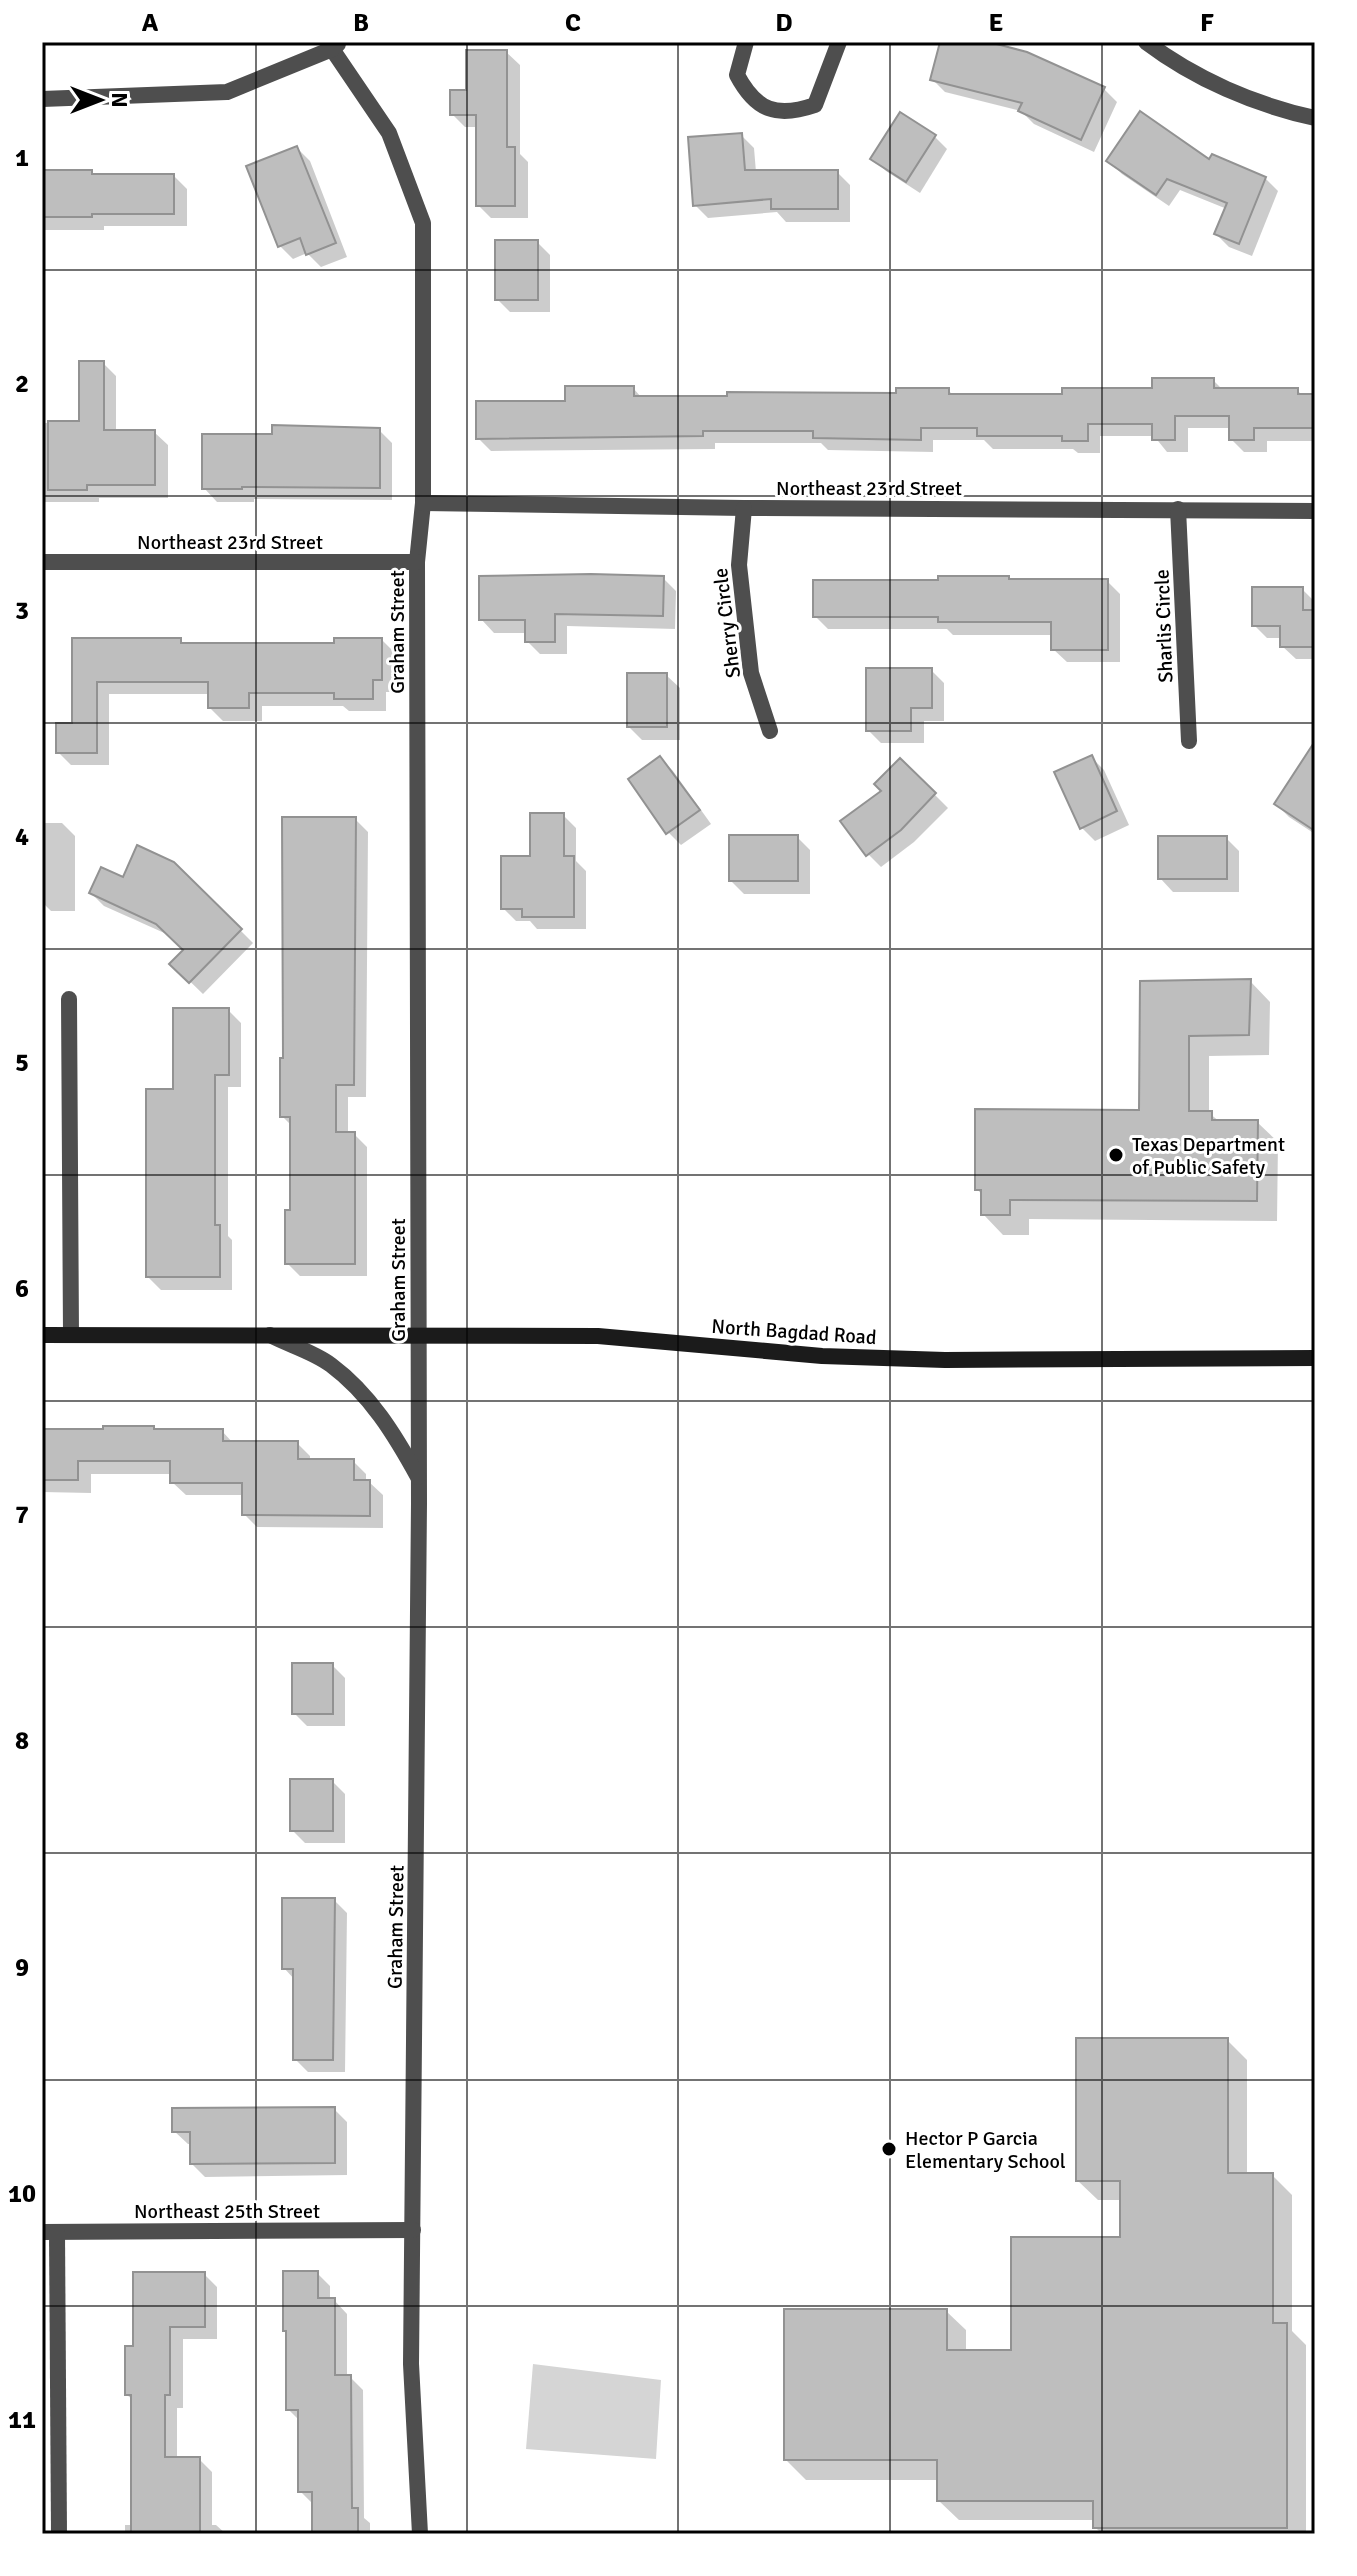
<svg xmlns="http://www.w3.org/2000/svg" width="1357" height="2576" font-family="Signika,sans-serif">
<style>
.green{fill:#d5d5d5}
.shadow{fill:#0003}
.building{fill:#bebebe;stroke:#929292;stroke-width:2}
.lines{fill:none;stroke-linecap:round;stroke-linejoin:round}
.street{stroke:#4e4e4e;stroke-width:16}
.secondary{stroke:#1b1b1b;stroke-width:16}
.grid{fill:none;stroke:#000;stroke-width:2;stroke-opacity:0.55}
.poi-dot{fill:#000;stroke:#fff;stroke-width:3}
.labels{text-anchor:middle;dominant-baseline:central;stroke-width:6;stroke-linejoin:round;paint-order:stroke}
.street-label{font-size:20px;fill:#000;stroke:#fff}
.poi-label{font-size:20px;fill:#000;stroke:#fff;text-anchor:start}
.neatline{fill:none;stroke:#000;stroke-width:3}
.grid-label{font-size:26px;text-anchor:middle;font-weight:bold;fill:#000}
</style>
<rect width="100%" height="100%" fill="#fff"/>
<polygon class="green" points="533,2364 661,2380 656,2459 526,2449"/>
<g class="shadow">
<polygon points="942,42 980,42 1104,89 1117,102 1094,152 1034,124 1021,111 945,92 932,79"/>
<polygon points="506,52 520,65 520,154 528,162 528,218 491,218 478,205 478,127 465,127 452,114 468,92"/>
<polygon points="741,135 754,148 756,172 837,172 850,185 850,222 786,222 777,212 708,218 695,205"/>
<polygon points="934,136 947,149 920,193 886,171 873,158"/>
<polygon points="297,148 310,161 347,257 321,267 307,253 293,259 280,246"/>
<polygon points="1109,161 1210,162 1265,178 1278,191 1252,256 1229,247 1216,234 1227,209 1180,190 1169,206 1122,174"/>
<polygon points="42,171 91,172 95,176 174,176 187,189 187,226 104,226 104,230 42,230"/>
<polygon points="537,242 550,255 550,312 510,312 497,299"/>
<polygon points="103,363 116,376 116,432 154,432 168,445 168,498 99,498 99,502 42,502 42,423 81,423"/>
<polygon points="1213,380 1223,390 1297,390 1303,396 1315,396 1315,441 1267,441 1267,452 1244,452 1231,439 1231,428 1188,428 1188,452 1167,452 1154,436 1100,436 1100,453 1078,453 1073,449 993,449 984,440 933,440 933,452 828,450 821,443 715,443 715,449 491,451 478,438 567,403 633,388 642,398 898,395 948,390 954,396 1064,396 1154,390"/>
<polygon points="379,430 392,443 392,500 254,499 254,502 217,502 204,488 274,436"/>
<polygon points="663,578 676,591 675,629 567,626 567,654 540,654 527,641 527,633 494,633 481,619"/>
<polygon points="1008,578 1012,581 1107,581 1120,594 1120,662 1067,662 1053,649 1053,635 953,635 947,629 828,629 815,616 940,582"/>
<polygon points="1302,589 1315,602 1315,659 1296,659 1282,646 1282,638 1267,638 1254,625"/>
<polygon points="74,640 180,640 186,645 336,645 382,640 395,653 395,692 386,692 386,711 349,711 343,706 262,706 262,721 223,721 210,708 210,694 109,694 109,765 71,765 58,752 74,725"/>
<polygon points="931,670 944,683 944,721 924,721 924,743 881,743 868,730"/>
<polygon points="666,675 680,688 680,740 642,740 629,727"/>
<polygon points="1091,757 1104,770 1129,825 1095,841 1082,828"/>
<polygon points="660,758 673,771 711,824 681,845 668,832"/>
<polygon points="900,760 948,808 914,842 881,867 868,854 884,791"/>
<polygon points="1315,768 1315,834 1289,817 1276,804"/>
<polygon points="563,815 576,828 576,861 586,871 586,929 537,929 530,921 516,921 503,908 532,858"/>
<polygon points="355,819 368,832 366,1097 348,1097 348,1134 354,1134 367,1147 367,1276 300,1276 287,1263 292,1212 292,1126 282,1116"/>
<polygon points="42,823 62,823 75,836 75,911 51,911 42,902"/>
<polygon points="797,837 810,850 810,894 744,894 731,881"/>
<polygon points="1226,838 1239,851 1239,892 1173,892 1160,878"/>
<polygon points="173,863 253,943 203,994 172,964 186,950 171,936 104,906 91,893"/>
<polygon points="1250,981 1270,1002 1269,1055 1209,1056 1209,1113 1220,1122 1257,1122 1278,1142 1277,1221 1029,1219 1029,1235 1003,1235 983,1214 983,1196 977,1189 1141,1112 1142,983"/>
<polygon points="228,1010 241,1023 241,1087 228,1087 228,1236 232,1240 232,1290 161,1290 148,1277 175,1091"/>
<polygon points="153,1428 157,1431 222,1431 233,1443 297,1443 310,1456 310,1461 353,1461 366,1474 366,1482 369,1482 383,1495 383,1528 257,1527 244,1514 244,1495 186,1495 172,1482 172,1474 91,1474 91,1493 42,1492 42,1430 105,1431"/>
<polygon points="332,1665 345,1678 345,1726 307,1726 294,1713"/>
<polygon points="332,1781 345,1794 345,1843 305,1843 292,1830"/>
<polygon points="334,1900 347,1913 345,2072 308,2072 295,2059 295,1980 284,1968"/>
<polygon points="1227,2040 1247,2060 1247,2175 1272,2175 1292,2195 1292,2331 1306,2345 1306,2534 1102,2534 1095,2527 1095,2520 959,2520 939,2501 939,2480 806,2480 786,2460 946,2311 966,2330 966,2352 1013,2352 1122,2239 1122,2200 1098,2200 1078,2181"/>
<polygon points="334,2109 347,2122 347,2175 205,2177 192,2164 192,2144 188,2144 174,2131"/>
<polygon points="317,2273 330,2286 330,2300 334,2300 347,2314 347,2377 350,2377 363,2390 364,2518 370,2523 370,2534 314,2534 313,2504 300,2491 300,2421 288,2409 288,2334 285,2330"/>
<polygon points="204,2274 217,2287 217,2339 183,2339 183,2408 177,2408 177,2459 199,2459 212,2472 212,2525 216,2525 226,2534 125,2534 125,2525 133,2525 133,2400 127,2395 135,2348"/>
</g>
<g class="building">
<polygon points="940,42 989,42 1027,52 1105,87 1081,140 1018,111 1022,103 930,80"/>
<polygon points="466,50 507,50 507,147 515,147 515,206 476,206 476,115 450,115 450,90 466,90"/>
<polygon points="1140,111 1209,159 1212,154 1266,177 1239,244 1214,234 1227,203 1167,179 1156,195 1106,161"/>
<polygon points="900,112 936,135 906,182 870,159"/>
<polygon points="742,133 745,170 838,170 838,209 771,209 771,199 693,206 688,137"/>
<polygon points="297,146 336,243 306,255 300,238 278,247 246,166"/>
<polygon points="42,170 92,170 92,174 174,174 174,214 92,214 92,217 42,217"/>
<rect x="495" y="240" width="43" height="60"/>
<polygon points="79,361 104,361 104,430 155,430 155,485 87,485 87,490 48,490 48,421 79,421"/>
<polygon points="1152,378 1214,378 1214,388 1298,388 1298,394 1315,394 1315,428 1254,428 1254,440 1229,440 1229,416 1175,416 1175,440 1152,440 1152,424 1088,424 1088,441 1062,441 1062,436 977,436 977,428 921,428 921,440 813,438 813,431 703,431 703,436 476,439 476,401 565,401 565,386 634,386 634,396 727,396 727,392 896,393 896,388 949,388 949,394 1062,394 1062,388 1152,388"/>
<polygon points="272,425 380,428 380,488 242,487 242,489 202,489 202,434 272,434"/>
<polygon points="591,574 664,576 663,616 555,614 555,642 525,642 525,620 479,620 479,576"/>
<polygon points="938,576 1009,576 1009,579 1108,579 1108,650 1051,650 1051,622 938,622 938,617 813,617 813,580 938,580"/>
<polygon points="1252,587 1303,587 1303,610 1315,610 1315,647 1280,647 1280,626 1252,626"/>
<polygon points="72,638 181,638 181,643 334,643 334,638 382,638 382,680 373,680 373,699 334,699 334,693 249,693 249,708 208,708 208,682 97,682 97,753 56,753 56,723 72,723"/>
<polygon points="866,668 932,668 932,708 911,708 911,731 866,731"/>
<rect x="627" y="673" width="40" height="54"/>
<polygon points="1315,741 1315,831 1274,804"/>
<polygon points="1092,755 1117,811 1080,829 1054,772"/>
<polygon points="660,756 700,810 666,834 628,779"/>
<polygon points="900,758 936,793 901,830 866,856 840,821 881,791 874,784"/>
<polygon points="530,813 564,813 564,856 574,856 574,917 522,917 522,909 501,909 501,856 530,856"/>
<polygon points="282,817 356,817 354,1085 336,1085 336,1132 355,1132 355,1264 285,1264 285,1210 290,1210 290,1117 280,1117 280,1058 283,1058"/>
<rect x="729" y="835" width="69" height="46"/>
<rect x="1158" y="836" width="69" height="43"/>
<polygon points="137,845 174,862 242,929 189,983 169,964 183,950 156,924 89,893 101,867 123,877"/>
<polygon points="1251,979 1249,1035 1189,1036 1189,1111 1212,1111 1212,1120 1258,1120 1257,1201 1010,1200 1010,1215 981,1215 981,1190 975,1190 975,1109 1139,1110 1140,981"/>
<polygon points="173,1008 229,1008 229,1075 215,1075 215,1225 220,1225 220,1277 146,1277 146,1089 173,1089"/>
<polygon points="103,1426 154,1426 154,1429 223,1429 223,1441 298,1441 298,1459 354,1459 354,1480 370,1480 370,1516 242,1515 242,1483 170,1483 170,1461 78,1461 78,1480 42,1480 42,1429 103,1429"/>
<rect x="292" y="1663" width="41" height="51"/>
<rect x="290" y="1779" width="43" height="52"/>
<polygon points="282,1898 335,1898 333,2060 293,2060 293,1969 282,1969"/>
<polygon points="1076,2038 1228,2038 1228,2173 1273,2173 1273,2323 1287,2323 1287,2528 1093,2528 1093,2501 937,2501 937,2460 784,2460 784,2309 947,2309 947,2350 1011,2350 1011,2237 1120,2237 1120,2181 1076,2181"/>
<polygon points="335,2107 335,2163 190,2164 190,2132 172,2132 172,2108"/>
<polygon points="283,2271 318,2271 318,2298 335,2298 335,2375 351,2375 352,2508 358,2508 358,2534 312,2534 312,2492 298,2492 298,2410 286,2410 286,2331 283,2331"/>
<polygon points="133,2272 205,2272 205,2327 170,2327 170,2395 165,2395 165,2457 200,2457 200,2534 131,2534 131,2395 125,2395 125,2346 133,2346"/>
</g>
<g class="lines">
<g class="street">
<path d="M746,42L737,75C756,111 777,118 815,105L839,42"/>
<path d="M1146,42C1195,79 1255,105 1315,118"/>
<polyline points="332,49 389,133 423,223 423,503 417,562 419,1503 411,2364 420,2534"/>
<polyline points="42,99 227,92 332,49 338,44"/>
<polyline points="423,503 744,508 1315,511"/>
<polyline points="744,508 739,565 751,673 770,731"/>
<polyline points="1178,509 1189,741"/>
<polyline points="42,562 417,562"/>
<polyline points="69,999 71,1335"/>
<path d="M270,1335C289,1345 314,1352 331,1365C370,1394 395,1435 418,1477"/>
<polyline points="42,2232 413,2230"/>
<polyline points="57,2232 59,2534"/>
</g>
<polyline class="secondary" points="42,1335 598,1336 822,1356 945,1360 1315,1358"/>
</g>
<path class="grid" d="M256,42V2534M467,42V2534M678,42V2534M890,42V2534M1102,42V2534M42,270H1315M42,496H1315M42,723H1315M42,949H1315M42,1175H1315M42,1401H1315M42,1627H1315M42,1853H1315M42,2080H1315M42,2306H1315"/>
<g class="poi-dot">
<circle cx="1116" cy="1155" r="8"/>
<circle cx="889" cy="2149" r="8"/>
</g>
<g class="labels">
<g class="street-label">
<text x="869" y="488">Northeast 23rd Street</text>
<text x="230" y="542">Northeast 23rd Street</text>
<text transform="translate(727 623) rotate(-97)">Sherry Circle</text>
<text transform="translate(1164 626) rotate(-92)">Sharlis Circle</text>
<text transform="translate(397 632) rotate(-90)">Graham Street</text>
<text transform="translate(398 1280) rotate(-90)">Graham Street</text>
<text transform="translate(794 1332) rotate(4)">North Bagdad Road</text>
<text transform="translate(396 1927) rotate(-89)">Graham Street</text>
<text x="227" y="2211">Northeast 25th Street</text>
</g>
<g class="poi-label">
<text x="1132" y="1144">Texas Department<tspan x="1132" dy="23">of Public Safety</tspan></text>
<text x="905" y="2138">Hector P Garcia<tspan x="905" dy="23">Elementary School</tspan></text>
</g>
</g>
<rect width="1357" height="2576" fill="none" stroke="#ffffff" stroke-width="88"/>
<g transform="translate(100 100) rotate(90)" stroke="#ffffff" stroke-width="6" paint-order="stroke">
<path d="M0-6L14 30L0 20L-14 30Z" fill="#000000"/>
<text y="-12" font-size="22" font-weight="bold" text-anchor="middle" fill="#000000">N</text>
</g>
<rect x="44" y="44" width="1269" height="2488" class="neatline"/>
<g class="grid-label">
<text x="150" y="31">A</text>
<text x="361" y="31">B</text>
<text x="573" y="31">C</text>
<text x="784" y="31">D</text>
<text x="996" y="31">E</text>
<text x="1207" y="31">F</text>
<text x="22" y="166">1</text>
<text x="22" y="392">2</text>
<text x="22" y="619">3</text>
<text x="22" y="845">4</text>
<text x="22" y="1071">5</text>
<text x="22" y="1297">6</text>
<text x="22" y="1523">7</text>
<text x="22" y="1749">8</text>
<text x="22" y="1976">9</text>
<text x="22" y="2202">10</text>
<text x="22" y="2428">11</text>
</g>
</svg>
